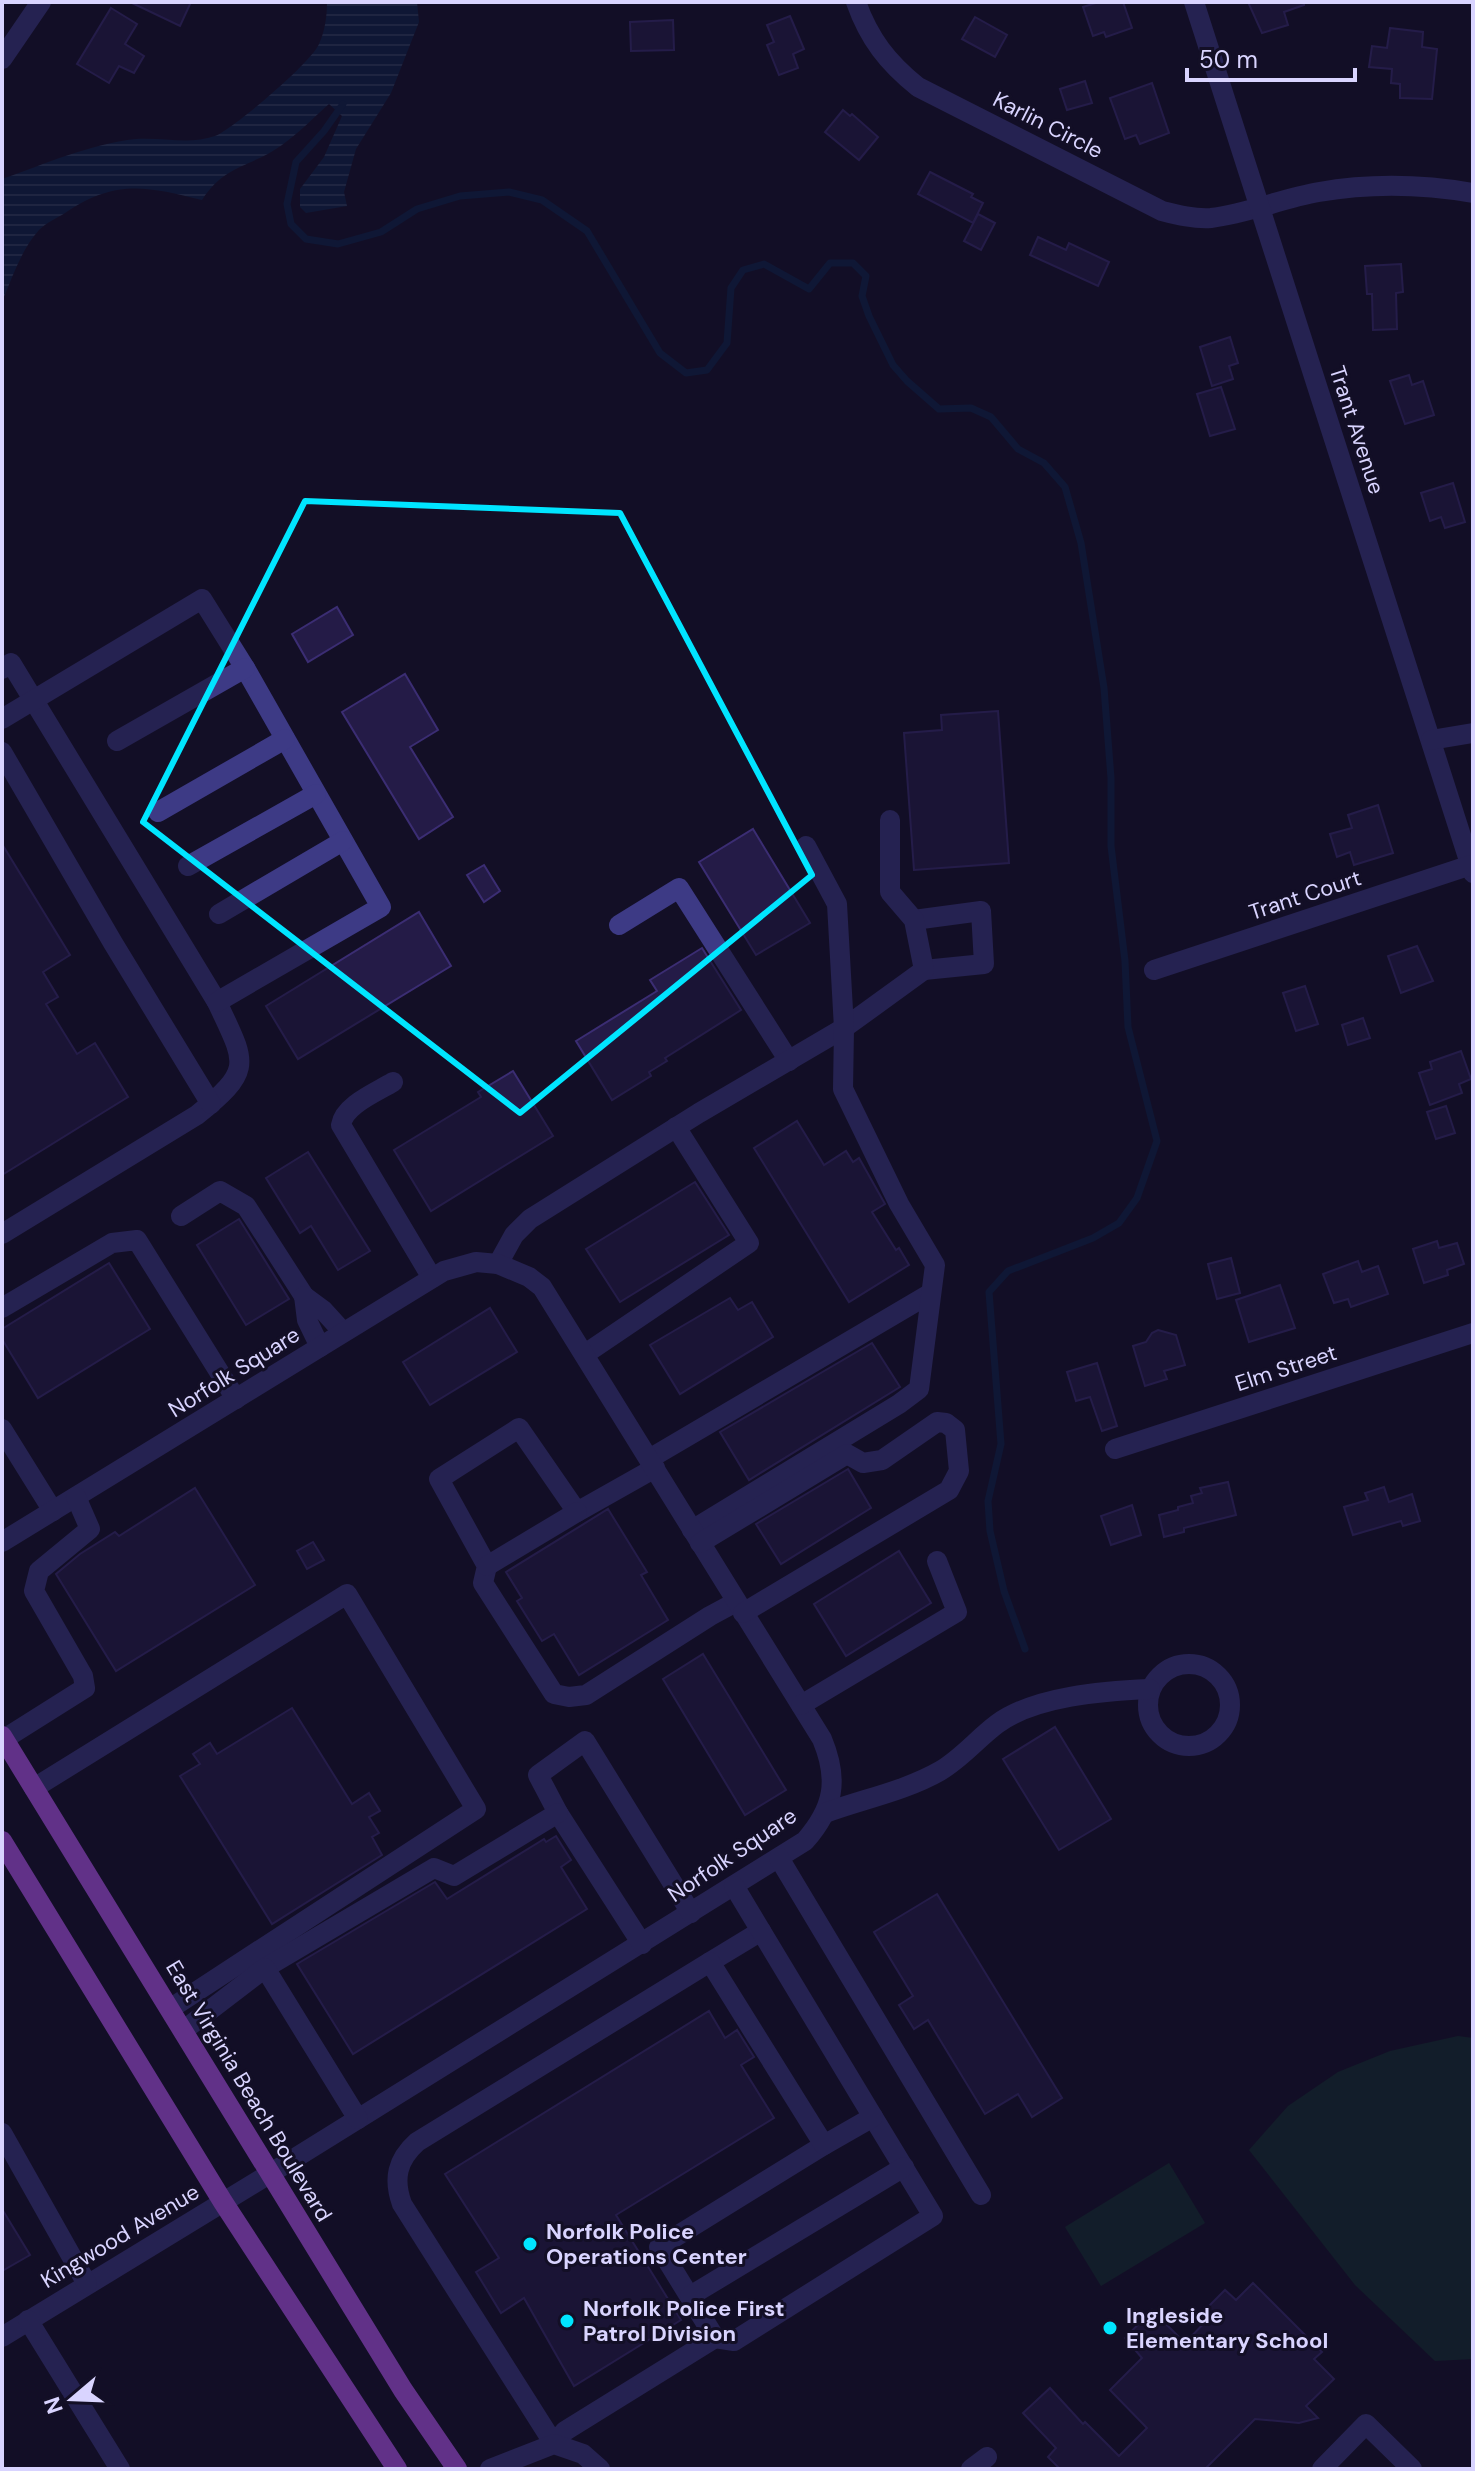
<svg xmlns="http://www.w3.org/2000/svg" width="1475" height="2471" font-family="'DM Sans',sans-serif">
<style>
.grass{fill:#12302f}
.water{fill:url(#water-rules)}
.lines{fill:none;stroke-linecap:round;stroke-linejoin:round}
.stream{stroke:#0c2248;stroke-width:7}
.building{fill:#241b47;stroke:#3b2d73;stroke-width:2}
.minor{stroke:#3d3a85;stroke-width:20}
.major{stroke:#c25bff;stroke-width:20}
.marked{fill:none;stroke:#00e5ff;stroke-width:6;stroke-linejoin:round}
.poi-dot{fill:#00e5ff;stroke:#130f26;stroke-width:3}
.labels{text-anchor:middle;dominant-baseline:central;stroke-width:6;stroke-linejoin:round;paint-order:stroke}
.street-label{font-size:22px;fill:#d9d4ff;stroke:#130f26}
.poi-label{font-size:22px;font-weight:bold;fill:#d9d4ff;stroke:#130f26;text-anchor:start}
</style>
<defs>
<pattern id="water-rules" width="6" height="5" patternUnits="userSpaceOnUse" patternTransform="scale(2)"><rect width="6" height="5" fill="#0c2248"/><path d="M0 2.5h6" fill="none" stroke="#2f4163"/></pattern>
</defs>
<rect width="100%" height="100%" fill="#130f26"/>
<g class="grass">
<polygon points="1458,2036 1473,2038 1473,2359 1435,2361 1355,2285 1249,2150 1288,2106 1338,2072 1390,2051"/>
<polygon points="1169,2163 1205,2223 1101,2286 1065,2227"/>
</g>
<path class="water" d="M327,2H417L419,22L391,93L356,149L344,192L347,206L306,213L300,207V189L324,157L342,116L329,104C314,117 299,133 282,145C252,167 225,164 202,200C146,186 115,179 65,213C57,218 46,223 39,230C21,250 12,278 2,302V179C45,164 90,144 136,139C162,137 190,145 215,136C233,129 312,62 319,44C325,31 327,16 327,2Z"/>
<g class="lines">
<polyline class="stream" points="343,104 324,131 296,162 287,204 291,224 306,239 338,244 381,232 417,209 460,196 509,192 542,200 587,231 660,353 686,373 707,370 727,343 731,288 743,270 764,264 809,289 830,263 853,263 866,276 862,296 869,316 893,365 907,381 939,409 971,408 991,417 1018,449 1044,463 1065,487 1081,543 1104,688 1111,778 1111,846 1125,961 1128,1027 1157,1141 1137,1198 1119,1223 1093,1238 1008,1271 989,1292 1001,1444 988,1501 990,1531 1004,1591 1025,1649"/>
</g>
<g class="building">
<polygon points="130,2 191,2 180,26"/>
<polygon points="1099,2 1123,2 1132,28 1106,37 1104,32 1093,36 1083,7"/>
<polygon points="1248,2 1304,2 1304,5 1284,12 1288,25 1262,33"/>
<polygon points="111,8 137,24 125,44 144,56 134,73 119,66 109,83 77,64"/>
<polygon points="790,16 804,49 793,54 798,68 779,75 767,45 774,42 767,25"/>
<polygon points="975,17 1007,35 995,57 962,39"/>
<polygon points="673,20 674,50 631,51 630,22"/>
<polygon points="1390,28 1423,32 1422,47 1437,49 1432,99 1400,98 1400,84 1391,83 1392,69 1369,67 1372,46 1387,48"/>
<polygon points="1085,81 1092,103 1067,110 1060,89"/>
<polygon points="1152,83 1169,133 1140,144 1136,135 1125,139 1110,98"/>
<polygon points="843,110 850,116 852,114 878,137 859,160 825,132"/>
<polygon points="930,172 973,194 971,197 983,203 973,223 918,194"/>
<polygon points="978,214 995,223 981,250 964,241"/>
<polygon points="1038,237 1066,250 1069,243 1109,262 1098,286 1030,255"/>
<polygon points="1401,264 1403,292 1396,293 1397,329 1373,330 1372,294 1367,294 1365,266"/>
<polygon points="1230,337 1238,363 1229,366 1233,379 1212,386 1200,347"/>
<polygon points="1409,375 1412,385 1423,381 1434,415 1405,424 1390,381"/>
<polygon points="1221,387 1235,429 1210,436 1197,394"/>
<polygon points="1453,483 1465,522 1445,528 1441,517 1430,521 1421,493"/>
<polygon points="337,607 353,635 308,662 292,634"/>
<polygon points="405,674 438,730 410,747 453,817 419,839 342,712"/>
<polygon points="998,711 1009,863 914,870 904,733 942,730 941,715"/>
<polygon points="1378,805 1393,853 1354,865 1350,852 1337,857 1330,834 1352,828 1348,815"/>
<polygon points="753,829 810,923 756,955 699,862"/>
<polygon points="2,844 70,955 43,972 58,997 46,1004 77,1054 95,1043 128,1097 2,1175"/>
<polygon points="484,865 500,891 484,902 467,875"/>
<polygon points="419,912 451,966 298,1059 266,1006"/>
<polygon points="1417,946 1433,981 1401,993 1388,956"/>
<polygon points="702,948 741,1010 665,1058 667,1061 649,1072 651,1076 612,1100 576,1041 657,991 650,980"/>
<polygon points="1305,986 1318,1024 1296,1031 1283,993"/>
<polygon points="1363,1018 1370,1038 1348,1045 1342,1025"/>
<polygon points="1461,1051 1471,1079 1459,1084 1462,1093 1430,1105 1419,1073 1432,1069 1430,1062"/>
<polygon points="513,1071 553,1136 431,1211 394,1150 481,1097 478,1092"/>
<polygon points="1446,1106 1455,1133 1436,1139 1427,1112"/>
<polygon points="797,1121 824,1165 846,1151 853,1162 859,1158 885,1204 872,1212 896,1250 899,1248 909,1265 849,1302 754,1148"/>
<polygon points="308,1152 370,1251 338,1270 311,1226 300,1233 266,1178"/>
<polygon points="695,1182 729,1235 620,1302 586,1249"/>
<polygon points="239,1219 289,1299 246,1325 197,1245"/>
<polygon points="1437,1241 1439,1248 1457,1243 1464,1264 1447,1270 1448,1275 1424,1283 1413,1249"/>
<polygon points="1231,1258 1240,1293 1217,1299 1208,1264"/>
<polygon points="1358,1261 1362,1272 1378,1266 1388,1294 1351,1307 1348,1299 1334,1303 1323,1274"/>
<polygon points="109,1263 150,1329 38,1398 2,1339 2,1329"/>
<polygon points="1280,1285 1295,1328 1249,1342 1236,1300"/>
<polygon points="730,1298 738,1310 752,1302 773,1337 680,1394 650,1345"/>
<polygon points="490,1308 517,1352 430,1405 403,1362"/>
<polygon points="1158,1330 1176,1335 1185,1365 1164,1371 1167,1379 1145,1386 1133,1346 1146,1342 1152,1333"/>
<polygon points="872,1343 900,1387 749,1480 720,1432"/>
<polygon points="1097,1363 1117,1426 1102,1431 1090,1397 1076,1401 1067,1372"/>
<polygon points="848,1469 871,1508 781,1564 756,1524"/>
<polygon points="1228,1482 1236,1515 1184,1528 1184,1532 1164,1537 1159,1515 1178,1510 1178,1507 1193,1503 1191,1496 1202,1493 1200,1488"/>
<polygon points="1384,1487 1389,1502 1412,1494 1420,1521 1403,1526 1401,1521 1353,1535 1344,1507 1368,1500 1365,1493"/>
<polygon points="195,1488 255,1585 116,1671 56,1574 80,1554 115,1532 119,1536"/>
<polygon points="1132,1505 1141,1535 1111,1545 1101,1516"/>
<polygon points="608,1509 647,1572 641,1575 668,1620 579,1675 554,1634 542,1641 517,1601 522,1598 506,1572"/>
<polygon points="313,1542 324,1560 307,1569 297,1551"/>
<polygon points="899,1551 931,1603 846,1656 814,1604"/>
<polygon points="703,1654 786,1790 745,1815 663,1679"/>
<polygon points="292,1708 352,1804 369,1793 380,1811 369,1817 379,1833 372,1837 382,1855 272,1924 180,1776 200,1764 193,1754 210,1743 217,1754"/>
<polygon points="1055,1727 1111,1819 1059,1850 1003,1759"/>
<polygon points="556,1836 571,1860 561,1867 587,1909 353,2054 297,1964 435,1882 447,1899 544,1839 546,1842"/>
<polygon points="937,1894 1062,2098 1032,2117 1018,2094 985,2114 928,2020 914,2029 899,2005 913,1996 874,1932"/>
<polygon points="709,2011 725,2038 737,2030 754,2057 741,2065 774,2118 616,2215 681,2320 574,2386 524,2298 501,2313 476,2272 499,2258 445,2174"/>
<polygon points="2,2209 30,2255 2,2271"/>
<polygon points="1253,2283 1322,2352 1314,2359 1334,2379 1306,2406 1318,2418 1299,2423 1255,2419 1205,2469 1060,2469 1048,2457 1056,2448 1023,2413 1050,2388 1083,2424 1085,2422 1119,2456 1147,2428 1110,2390 1142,2358 1125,2338 1152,2310 1185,2343 1210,2317 1204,2311 1225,2290 1236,2300"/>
</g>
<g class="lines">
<g class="minor">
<path d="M856,2C869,39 888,63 918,87L1162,211C1178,215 1194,219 1211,218C1247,214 1283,198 1319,192C1371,183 1421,184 1473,193"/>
<polyline points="1194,2 1473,873"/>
<polyline points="2,59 41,2"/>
<path d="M2,669L11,663L217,1002C246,1064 254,1069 197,1115L2,1234"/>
<polyline points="2,719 202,599 245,668 381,907 217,1002"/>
<polyline points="1431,740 1473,733"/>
<polyline points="117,741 245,668"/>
<polyline points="2,752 113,943 211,1104"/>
<polyline points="158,812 285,739"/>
<polyline points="188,866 316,794"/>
<polyline points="219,914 343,841"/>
<polyline points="914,920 981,911 984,964 924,970"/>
<polyline points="619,925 679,888 789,1061"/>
<polyline points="1154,970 1471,865"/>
<path d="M393,1082C377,1092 344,1105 341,1125L432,1278"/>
<polyline points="181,1216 220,1191 246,1206 304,1296"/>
<polyline points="498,1264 514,1235 530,1219 699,1113 844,1028 924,970 914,920 890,892 890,820"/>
<polyline points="2,1308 112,1243 137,1240 236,1399"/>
<polyline points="320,1347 307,1320 304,1296 323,1310 343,1332"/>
<polyline points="585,1354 749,1243 676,1127"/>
<polyline points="2,1429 53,1511"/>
<polyline points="1115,1449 1473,1333"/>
<polyline points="649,1459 931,1293"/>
<polyline points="655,1468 577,1512 519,1428 439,1479 487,1566 483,1583 554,1694 569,1697 586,1695 710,1616 736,1602"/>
<polyline points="692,1530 899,1404 919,1389 935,1265 899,1204 843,1089 844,1028 837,904 806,846"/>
<path d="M2,1542L444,1271L476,1262L498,1264L529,1277L542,1287L822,1739C839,1780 834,1808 805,1841L271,2173L2,2337"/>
<polyline points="700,1543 847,1454 863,1463 882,1460 937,1422 946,1423 955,1430 959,1471 949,1490 743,1613"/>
<polyline points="487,1566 577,1512"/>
<circle cx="1189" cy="1705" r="41"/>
<polyline points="801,1705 957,1612 937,1561"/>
<polyline points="4,1739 85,1688 83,1676 34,1591 39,1571 90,1529 76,1497"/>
<polyline points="34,1788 347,1594 476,1809 171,2008"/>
<path d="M825,1813C863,1799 905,1791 940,1771C962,1758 977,1739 997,1724C1035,1696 1104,1691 1150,1689"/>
<polyline points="779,1858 981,2195"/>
<polyline points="642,1944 558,1813 538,1775 585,1741 691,1913"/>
<polyline points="710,1962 761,1931"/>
<polyline points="265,1968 434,1868 454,1876 558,1813"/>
<polyline points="184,2030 265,1968 358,2119"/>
<polyline points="2,2133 87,2284"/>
<polyline points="824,2145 659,2247 715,2338 734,2341 933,2216 873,2117"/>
<polyline points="690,2296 904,2167"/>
<polyline points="28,2320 120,2469"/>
<path d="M715,2338L565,2431L554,2444L402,2204C393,2179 397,2160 417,2142L710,1962L824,2145L873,2117L734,1886"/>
<polyline points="490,2469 554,2444 583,2454 600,2469"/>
<polyline points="971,2469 987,2457"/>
<polyline points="1322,2469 1366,2424 1412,2469"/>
</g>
<g class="major">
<polyline points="2,1736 403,2390 457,2469"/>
<polyline points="2,1841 223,2202 397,2469"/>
</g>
</g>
<path d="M0 0H1475V2471H0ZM305,501L620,513L812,875L520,1113L143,822Z" fill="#130f26" fill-opacity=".55" fill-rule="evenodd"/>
<path class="marked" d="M305,501L620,513L812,875L520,1113L143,822Z"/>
<g class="poi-dot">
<circle cx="530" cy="2244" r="8"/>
<circle cx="567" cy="2321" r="8"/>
<circle cx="1110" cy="2328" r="8"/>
</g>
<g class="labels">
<g class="street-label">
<text transform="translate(1048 125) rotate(27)">Karlin Circle</text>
<text transform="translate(1357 430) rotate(72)">Trant Avenue</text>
<text transform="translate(1305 895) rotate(-18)">Trant Court</text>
<text transform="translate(1286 1368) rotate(-18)">Elm Street</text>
<text transform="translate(234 1372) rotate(-32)">Norfolk Square</text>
<text transform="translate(732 1855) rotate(-34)">Norfolk Square</text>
<text transform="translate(249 2091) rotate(59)">East Virginia Beach Boulevard</text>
<text transform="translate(120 2236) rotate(-31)">Kingwood Avenue</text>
</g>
<g class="poi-label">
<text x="546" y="2231">Norfolk Police<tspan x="546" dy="25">Operations Center</tspan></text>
<text x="583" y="2308">Norfolk Police First<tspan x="583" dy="25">Patrol Division</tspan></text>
<text x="1126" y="2315">Ingleside<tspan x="1126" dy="25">Elementary School</tspan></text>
</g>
</g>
<rect width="1475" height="2471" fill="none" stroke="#d9d4ff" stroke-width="8"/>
<g transform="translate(72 2399) rotate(251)" stroke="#130f26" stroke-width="6" paint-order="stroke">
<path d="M0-6L14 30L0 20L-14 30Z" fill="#d9d4ff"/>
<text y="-12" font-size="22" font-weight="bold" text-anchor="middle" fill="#d9d4ff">N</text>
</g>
<path d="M1187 68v12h168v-12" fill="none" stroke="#d9d4ff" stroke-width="4"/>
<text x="1199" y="68" font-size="24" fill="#d9d4ff" stroke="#130f26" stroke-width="6" paint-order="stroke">50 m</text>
</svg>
